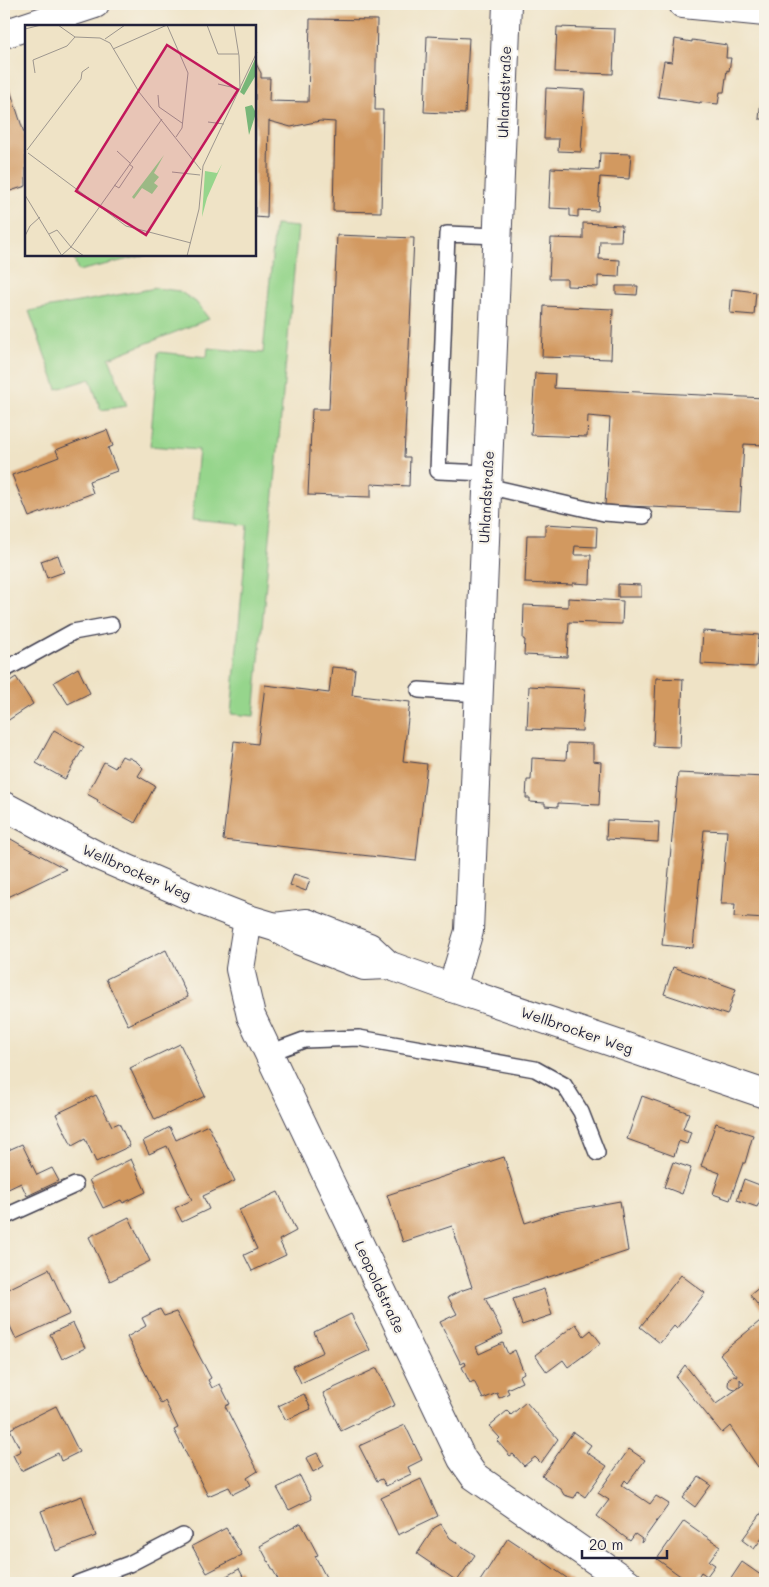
<svg xmlns="http://www.w3.org/2000/svg" width="769" height="1587" font-family="Mali,sans-serif">
<style>
.green{fill:#96d58c;stroke:#5c7c64}
.building{fill:#d29960}
.lines{fill:none;stroke-linecap:round;stroke-linejoin:round}
.service-casing{stroke:#413f50;stroke-width:18}
.minor-casing{stroke:#413f50;stroke-width:30}
.service{stroke:#fff;stroke-width:15}
.minor{stroke:#fff;stroke-width:28}
.labels{text-anchor:middle;dominant-baseline:central;stroke-width:4.5;stroke-linejoin:round;paint-order:stroke}
.street-label{font-size:14px;fill:#22223b;stroke:#f7f3e8}
.inset-road{fill:none;stroke:#9d968e;stroke-width:1}
.view{fill:#c2185b;fill-opacity:0.15;stroke:#c2185b;stroke-width:2.5}
.inset-edge{fill:none;stroke:#22223b;stroke-width:2.5}
</style>
<rect width="100%" height="100%" fill="#f7f3e8"/>
<filter id="ink" filterUnits="userSpaceOnUse"><feTurbulence type="fractalNoise" baseFrequency=".02" numOctaves="2"/><feDisplacementMap in="SourceGraphic" scale="10" xChannelSelector="R" yChannelSelector="G"/><feConvolveMatrix kernelMatrix="1 2 1 2 8 2 1 2 1" color-interpolation-filters="sRGB"/></filter>
<filter id="wash" filterUnits="userSpaceOnUse"><feTurbulence type="fractalNoise" baseFrequency=".0096" numOctaves="4" result="noise"/><feDisplacementMap in="SourceGraphic" scale="20" xChannelSelector="R" yChannelSelector="G"/><feGaussianBlur stdDeviation="1.12" result="paint"/><feColorMatrix in="noise" values="0 0 0 0 0 0 0 0 0 0 0 0 0 0 0 0 0 1.4 0 .05"/><feComposite in="paint" operator="in"/></filter>
<g filter="url(#wash)">
<rect width="100%" height="100%" fill="#efe3c6"/>
<g class="green">
<polygon points="275,225 298,227 254,716 231,714 248,525 192,520 199,450 150,446 158,352 207,357 208,348 263,353"/>
<polygon points="73,255 146,255 78,271"/>
<polygon points="156,288 179,291 196,302 209,319 109,358 127,406 101,410 90,379 57,389 29,311"/>
</g>
<g id="blocks">
<g class="building">
<polygon points="310,19 377,20 375,110 383,110 381,212 333,211 335,122 320,121 291,127 269,121 267,218 255,217 255,62 261,73 261,78 270,78 269,101 308,102"/>
<polygon points="557,27 615,29 613,74 555,72"/>
<polygon points="427,36 469,38 465,114 424,112"/>
<polygon points="675,39 692,42 692,40 727,45 726,58 731,58 729,71 727,70 724,92 720,92 718,104 700,102 700,103 658,97 664,61 672,62"/>
<polygon points="4,71 26,139 26,151 25,152 26,157 26,186 4,193"/>
<polygon points="763,79 765,79 765,119 759,119"/>
<polygon points="546,88 585,90 581,152 558,151 559,139 544,139"/>
<polygon points="600,153 631,154 629,179 600,177 598,211 578,210 578,217 570,216 570,209 549,208 551,168 599,170"/>
<polygon points="583,223 622,225 621,241 600,241 599,259 620,260 619,277 598,276 598,287 567,286 567,279 549,279 551,238 583,239"/>
<polygon points="337,235 414,238 404,457 410,457 409,486 371,484 371,497 308,495 312,409 329,409"/>
<polygon points="616,286 638,286 637,295 616,294"/>
<polygon points="732,289 756,292 754,315 730,313"/>
<polygon points="544,306 613,309 611,359 542,357"/>
<polygon points="535,373 555,374 554,388 765,398 765,445 744,444 740,511 605,505 610,418 588,416 587,437 531,435"/>
<polygon points="107,430 113,446 108,448 117,471 89,481 93,493 29,517 12,475 59,457 56,450"/>
<polygon points="545,524 597,527 596,547 575,546 574,555 591,555 590,584 573,583 573,585 525,583 527,535 545,535"/>
<polygon points="58,555 64,572 47,578 41,561"/>
<polygon points="618,584 641,585 641,597 618,597"/>
<polygon points="568,598 623,601 622,624 569,622 567,657 524,655 525,640 523,639 524,605 568,607"/>
<polygon points="703,631 759,635 756,667 701,664"/>
<polygon points="332,667 355,669 352,695 410,702 403,761 427,764 416,861 223,840 234,741 258,744 265,685 329,693"/>
<polygon points="78,668 90,693 68,704 54,682"/>
<polygon points="16,677 33,704 4,723 4,685"/>
<polygon points="656,678 683,679 680,747 653,746"/>
<polygon points="529,686 585,689 582,731 527,729"/>
<polygon points="54,730 84,747 65,779 36,763"/>
<polygon points="567,743 593,744 593,761 601,762 599,805 558,803 558,807 545,806 545,803 530,802 530,798 526,798 527,780 531,780 532,758 566,760"/>
<polygon points="122,756 126,758 130,758 137,762 143,768 138,776 155,786 135,823 97,802 98,800 87,794 104,762 115,768"/>
<polygon points="678,773 765,777 765,919 734,917 735,904 721,904 727,831 704,830 693,948 662,945"/>
<polygon points="607,820 659,822 658,842 606,839"/>
<polygon points="4,835 23,846 66,869 4,899"/>
<polygon points="294,874 310,879 306,891 290,885"/>
<polygon points="166,950 188,997 128,1025 106,979"/>
<polygon points="673,967 736,989 727,1015 664,994"/>
<polygon points="180,1044 205,1096 155,1120 130,1068"/>
<polygon points="96,1095 112,1126 119,1123 130,1146 96,1162 85,1139 72,1146 56,1114"/>
<polygon points="642,1096 689,1113 683,1129 691,1132 687,1144 679,1141 674,1156 627,1139"/>
<polygon points="716,1123 753,1135 745,1163 743,1163 730,1200 713,1194 720,1173 701,1166"/>
<polygon points="208,1125 235,1181 203,1196 209,1209 182,1222 175,1208 192,1200 167,1146 149,1154 143,1141 170,1127 176,1140"/>
<polygon points="22,1144 37,1175 52,1168 59,1181 27,1196 21,1183 4,1191 4,1152"/>
<polygon points="504,1157 525,1223 559,1212 620,1201 628,1251 485,1298 503,1334 476,1347 479,1354 503,1343 508,1354 515,1350 524,1373 519,1376 522,1382 507,1389 509,1393 499,1398 497,1393 483,1399 474,1381 470,1383 462,1367 466,1365 465,1362 461,1364 440,1322 457,1314 448,1297 460,1291 472,1287 452,1226 403,1242 387,1195"/>
<polygon points="131,1159 146,1192 123,1203 121,1200 103,1208 89,1180"/>
<polygon points="673,1162 691,1168 682,1194 664,1187"/>
<polygon points="744,1179 765,1187 765,1191 757,1207 737,1200"/>
<polygon points="278,1192 296,1231 279,1240 286,1255 252,1271 244,1255 257,1249 239,1210"/>
<polygon points="129,1217 150,1261 110,1281 89,1237"/>
<polygon points="49,1269 70,1314 16,1339 4,1313 4,1291"/>
<polygon points="681,1275 705,1293 677,1329 674,1326 660,1343 640,1327"/>
<polygon points="765,1283 765,1314 750,1295"/>
<polygon points="544,1289 552,1315 522,1325 513,1299"/>
<polygon points="160,1309 164,1316 176,1312 211,1378 208,1380 212,1388 220,1384 230,1404 225,1406 258,1471 247,1478 251,1485 233,1494 229,1487 208,1496 174,1430 178,1428 165,1401 161,1404 127,1337 146,1326 142,1318"/>
<polygon points="351,1314 370,1350 301,1383 293,1366 323,1352 314,1332"/>
<polygon points="765,1317 765,1462 758,1467 730,1426 722,1433 676,1377 685,1365 716,1404 744,1384 740,1379 740,1385 738,1388 735,1389 729,1387 728,1385 729,1378 734,1376 738,1377 720,1354"/>
<polygon points="73,1323 85,1348 62,1359 50,1334"/>
<polygon points="576,1324 584,1336 591,1330 601,1343 568,1367 563,1360 547,1372 535,1355"/>
<polygon points="377,1368 395,1405 341,1431 323,1393"/>
<polygon points="304,1394 311,1409 286,1420 278,1406"/>
<polygon points="526,1402 558,1439 541,1463 535,1457 524,1466 513,1454 510,1456 497,1441 500,1438 489,1426 507,1411 511,1415"/>
<polygon points="56,1406 79,1452 61,1461 58,1453 21,1471 13,1455 21,1451 10,1429"/>
<polygon points="405,1425 422,1460 408,1467 411,1474 386,1486 382,1479 377,1481 359,1446"/>
<polygon points="573,1432 591,1445 586,1452 607,1466 585,1497 578,1492 574,1498 564,1495 560,1488 542,1476"/>
<polygon points="629,1449 645,1460 628,1483 625,1480 622,1485 650,1504 656,1496 669,1504 644,1539 644,1541 641,1543 642,1539 635,1534 630,1541 597,1516 609,1500 598,1493"/>
<polygon points="317,1453 324,1466 313,1472 306,1458"/>
<polygon points="300,1476 311,1499 289,1510 277,1488"/>
<polygon points="699,1477 711,1485 695,1507 683,1498"/>
<polygon points="421,1479 438,1516 398,1535 381,1498"/>
<polygon points="82,1496 96,1536 56,1551 41,1511"/>
<polygon points="765,1508 765,1534 754,1549 742,1540"/>
<polygon points="684,1521 720,1546 709,1561 715,1565 707,1576 701,1572 694,1583 690,1583 657,1559"/>
<polygon points="301,1523 318,1555 315,1556 329,1583 280,1583 260,1546"/>
<polygon points="441,1524 450,1538 475,1555 457,1581 417,1554 434,1528"/>
<polygon points="226,1528 242,1555 207,1573 192,1546"/>
<polygon points="508,1538 544,1562 574,1583 483,1583 480,1581"/>
<polygon points="742,1562 765,1578 765,1583 728,1583"/>
<polygon points="239,1569 246,1582 250,1580 252,1583 214,1583"/>
</g>
</g>
</g>
<g filter="url(#ink)">
<use href="#blocks" fill-opacity="0" stroke="#413f50" stroke-width="1"/>
<g class="lines">
<g class="service-casing">
<g id="service">
<polyline points="487,473 438,471 447,234 498,236"/>
<polyline points="487,486 604,513 644,516"/>
<polyline points="4,670 73,632 111,625"/>
<polyline points="419,690 479,694"/>
<polyline points="269,1053 304,1040 359,1038 535,1069 564,1085 581,1112 597,1153"/>
<polyline points="4,1217 75,1185"/>
<polyline points="78,1583 129,1564 183,1536"/>
</g>
</g>
<g class="minor-casing">
<g id="minor">
<polyline points="683,4 765,12"/>
<polyline points="4,34 95,4"/>
<polyline points="4,806 96,855 202,901 248,919 275,927 300,941 364,966 388,965 452,988 765,1094"/>
<polyline points="248,919 240,969 251,1016 462,1459 474,1476 628,1583"/>
<polyline points="275,927 307,923 369,947 388,965"/>
<polyline points="452,988 469,931 507,4"/>
</g>
</g>
<use href="#service" class="service"/>
<use href="#minor" class="minor"/>
</g>
</g>
<g class="labels">
<g class="street-label">
<text transform="translate(504 92) rotate(-88)">Uhlandstraße</text>
<text transform="translate(486 497) rotate(-87)">Uhlandstraße</text>
<text transform="translate(137 872) rotate(24)">Wellbrocker Weg</text>
<text transform="translate(577 1030) rotate(19)">Wellbrocker Weg</text>
<text transform="translate(380 1287) rotate(65)">Leopoldstraße</text>
</g>
</g>
<g transform="translate(25 25)">
<rect width="231" height="231" fill="#efe3c6"/>
<path d="M139,130L129,148L134,152L129,158L133,161L127,169L117,163L109,174L107,172ZM197,139L182,173L177,192L180,146L192,148Z" fill="#96d58c"/>
<path d="M231,32V50L219,70L215,67ZM227,80L231,88L224,110L220,82Z" fill="#78b678"/>
<path class="inset-road" d="M33,0L50,12L75,13L85,18L114,67L176,145M142,0L163,48L157,103L151,112M182,0L193,29H213M209,0L214,31L215,64M0,4L16,0M80,14L100,0M88,24L142,0M10,48L8,35L42,21L50,12M193,59L215,64M133,70L134,82L157,98M183,97L199,99M2,125L56,54L57,47L64,42M92,126L105,138M3,128L101,201L166,218M147,147L175,150M89,160L94,163L108,142L104,139M0,170L37,231M24,209L32,205L46,222L59,231M0,211L5,201L15,192M37,230L46,222L137,94M162,231L174,184L178,141L232,27"/>
<path class="view" d="M142,20L213,65L121,210L51,166Z"/>
<rect width="231" height="231" class="inset-edge"/>
</g>
<rect width="769" height="1587" fill="none" stroke="#f7f3e8" stroke-width="20"/>
<path d="M582 1550v8h85v-8" fill="none" stroke="#22223b" stroke-width="2.5"/>
<text x="589" y="1550" font-size="15" fill="#22223b" stroke="#f7f3e8" stroke-width="4" paint-order="stroke">20 m</text>
</svg>
